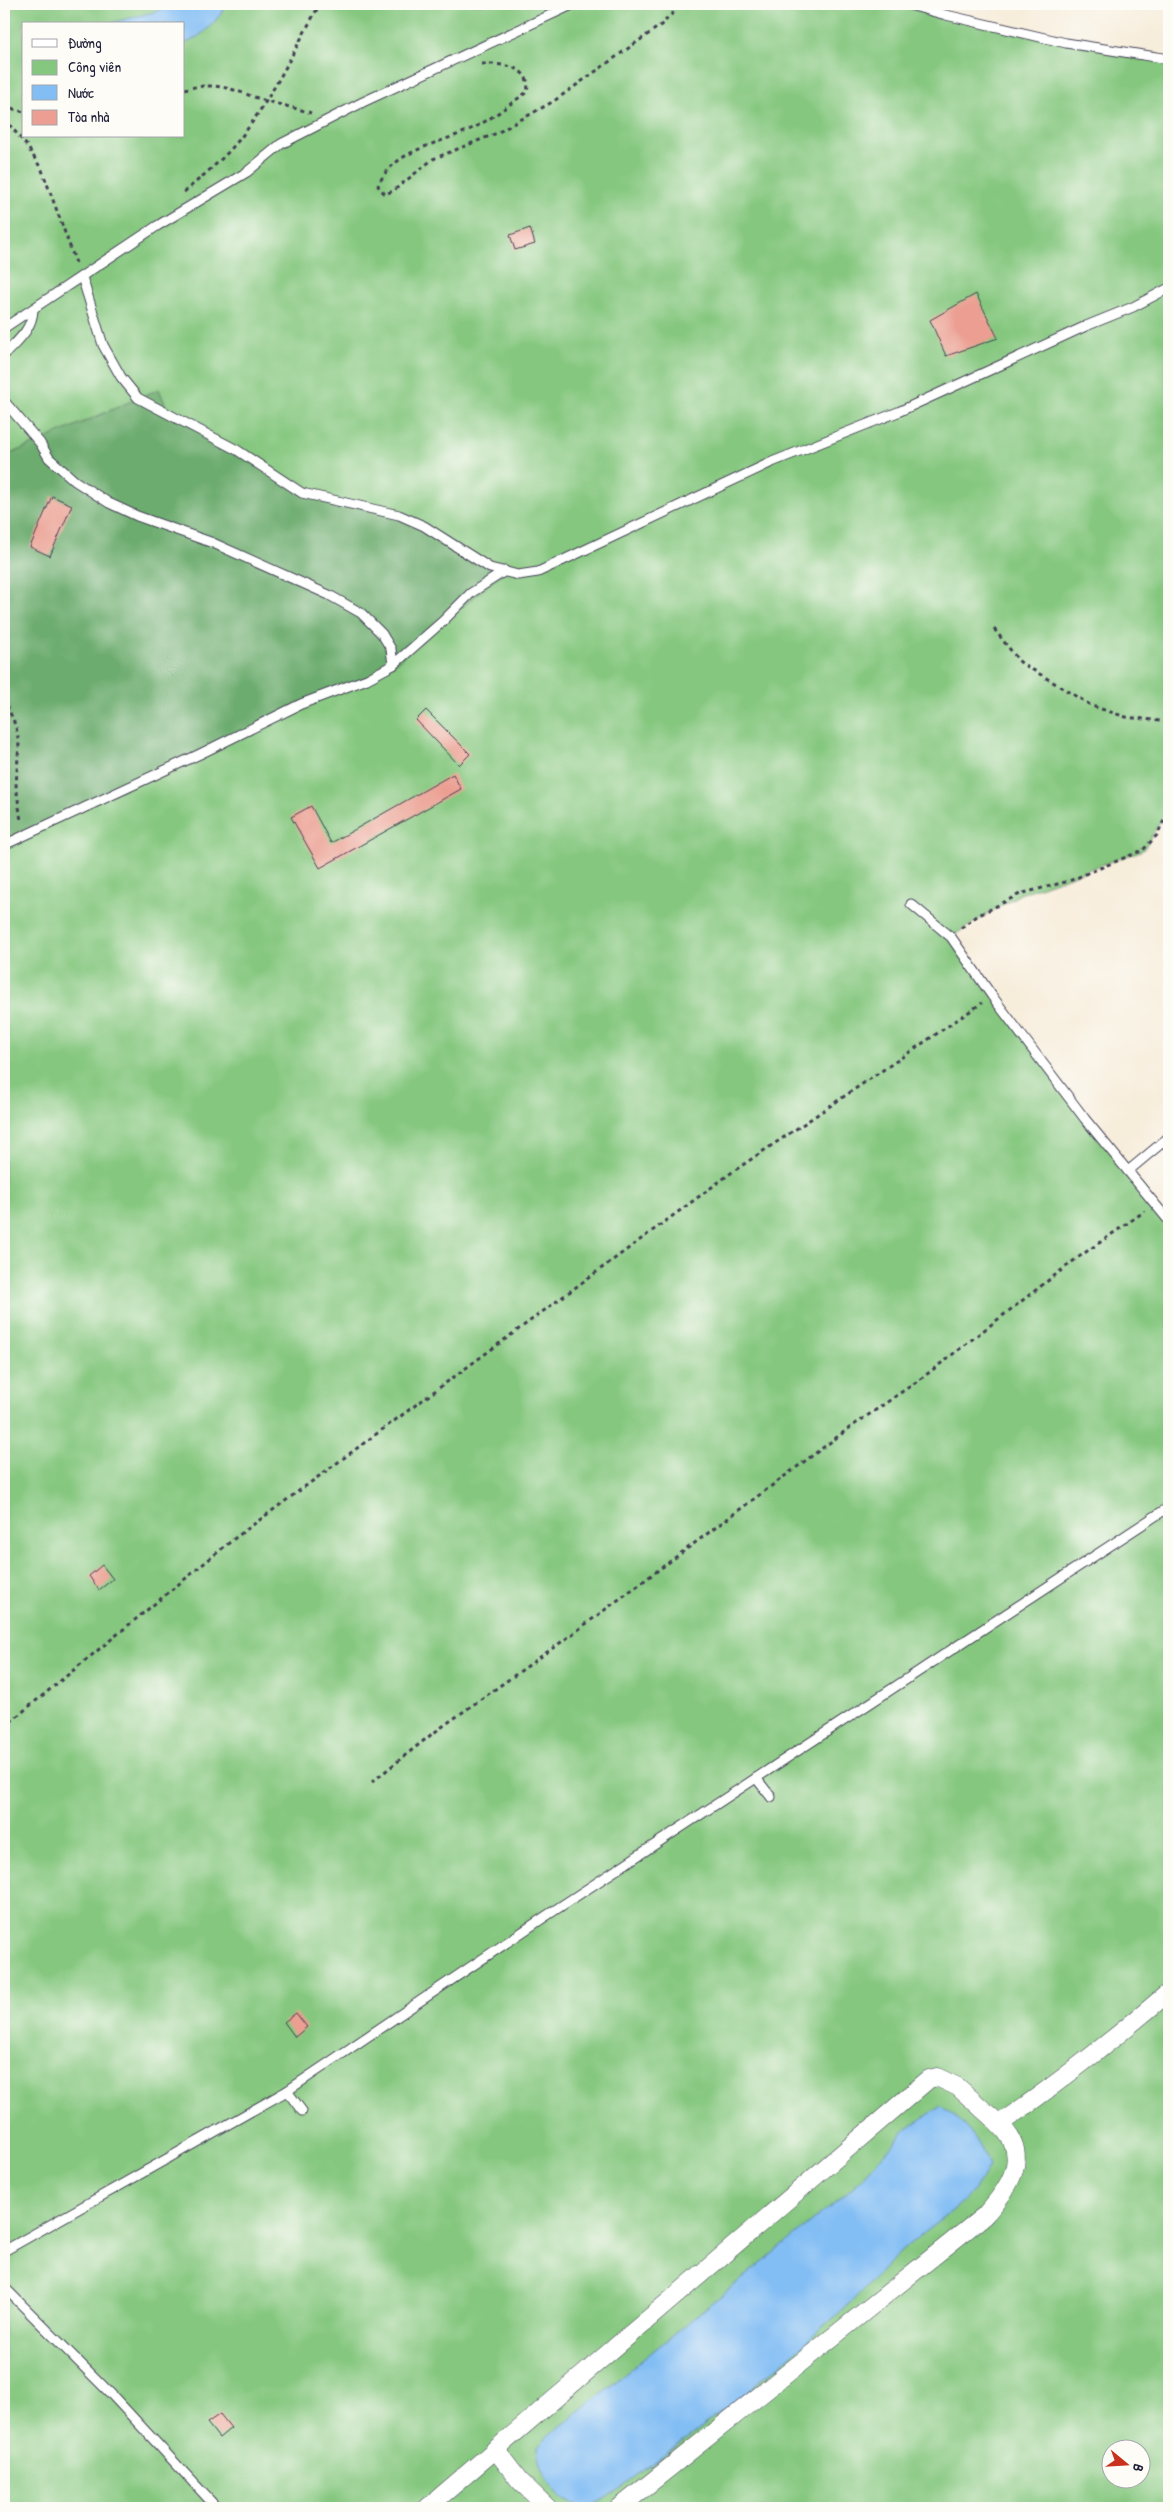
<svg xmlns="http://www.w3.org/2000/svg" width="1173" height="2512" font-family="'Patrick Hand',sans-serif">
<style>
.green{fill:#85c77f;stroke:#54745d;fill-rule:evenodd}
.forest{fill:#6cac6e;stroke:#476754}
.water{fill:#82bdf4;stroke:#527098}
.building{fill:#eb9e91}
.lines{fill:none;stroke-linecap:round;stroke-linejoin:round}
.lane-casing{stroke:#424053;stroke-width:11}
.street-casing{stroke:#424053;stroke-width:19}
.path{stroke:#424053;stroke-width:3;stroke-dasharray:4 4;stroke-linecap:butt}
.lane{stroke:#fff;stroke-width:9}
.street{stroke:#fff;stroke-width:18}
</style>
<rect width="100%" height="100%" fill="#fdfcf7"/>
<filter id="ink" filterUnits="userSpaceOnUse"><feTurbulence type="fractalNoise" baseFrequency=".02" numOctaves="2"/><feDisplacementMap in="SourceGraphic" scale="10" xChannelSelector="R" yChannelSelector="G"/><feConvolveMatrix kernelMatrix="1 2 1 2 8 2 1 2 1" color-interpolation-filters="sRGB"/></filter>
<filter id="wash" filterUnits="userSpaceOnUse"><feTurbulence type="fractalNoise" baseFrequency=".0096" numOctaves="4" result="noise"/><feDisplacementMap in="SourceGraphic" scale="20" xChannelSelector="R" yChannelSelector="G"/><feGaussianBlur stdDeviation="1.12" result="paint"/><feColorMatrix in="noise" values="0 0 0 0 0 0 0 0 0 0 0 0 0 0 0 0 0 1.4 0 .05"/><feComposite in="paint" operator="in"/></filter>
<g filter="url(#wash)">
<rect width="100%" height="100%" fill="#f7eddb"/>
<path class="green" d="M4,4H905L946,15L1169,59V808L1143,850L1020,894L951,937L1169,1224V2508H4V844L302,493L170,416L159,389L4,457ZM24,24H184V136H24ZM1110,2450H1140V2480H1110Z"/>
<polygon class="forest" points="159,389 170,416 237,450 302,493 399,515 505,571 393,665 4,844 4,457"/>
<g class="water">
<path d="M168,4H228C216,21 204,36 184,44V24H107L158,11Z"/>
<path d="M941,2106C965,2122 979,2139 989,2166C984,2175 978,2187 971,2194C951,2214 928,2228 906,2247C887,2263 871,2283 853,2300C788,2361 718,2417 645,2469C635,2477 602,2503 592,2505C559,2511 539,2475 537,2447L544,2440L854,2187L907,2129Z"/>
</g>
<g id="blocks">
<g class="building">
<polygon points="530,228 535,244 515,250 510,235"/>
<polygon points="976,294 998,338 946,356 930,320"/>
<polygon points="52,496 72,505 50,556 30,547"/>
<polygon points="426,710 470,754 459,765 416,720"/>
<polygon points="453,774 461,789 320,868 291,817 311,806 331,843"/>
<polygon points="102,1565 113,1579 99,1590 89,1576"/>
<polygon points="296,2013 307,2027 295,2037 284,2022"/>
<polygon points="220,2414 231,2428 219,2438 207,2423"/>
</g>
</g>
</g>
<g filter="url(#ink)">
<use href="#blocks" fill-opacity="0" stroke="#424053" stroke-width="1"/>
<g class="lines">
<g class="lane-casing">
<g id="lane">
<polyline points="906,4 946,15 1066,43 1169,59"/>
<polyline points="82,277 103,345 121,377 138,398 237,450 302,493 399,515 424,526 490,568 518,575 538,572 772,462 898,412 1086,326 1133,307 1169,288"/>
<polyline points="4,328 157,226 247,172 281,144 363,102 574,4"/>
<path d="M4,355C17,341 32,330 33,310"/>
<polyline points="4,401 40,443 49,458 75,481 109,503 137,516 213,543 329,595 361,613 382,634 391,649 393,665"/>
<polyline points="4,845 200,754 301,704 367,679 393,665 443,621 471,593 505,571"/>
<polyline points="911,904 951,937 992,996 1085,1119 1169,1221"/>
<polyline points="1128,1171 1169,1137"/>
<polyline points="756,1778 771,1797"/>
<polyline points="287,2091 302,2111"/>
<polyline points="4,2251 287,2091 546,1916 1169,1507"/>
<polyline points="4,2287 112,2395 217,2508"/>
</g>
</g>
<g class="street-casing">
<g id="street">
<polyline points="495,2449 519,2480 548,2508"/>
<polyline points="427,2508 929,2079 937,2077 958,2087 999,2124"/>
<path d="M619,2508L984,2216C1009,2189 1033,2155 999,2124C1058,2084 1114,2039 1169,1992"/>
</g>
</g>
<g class="path">
<path d="M482,64C502,63 533,67 527,92C510,104 493,118 475,127C443,144 393,148 378,186L385,194L393,191L433,159L497,133L554,101L661,25L673,13L678,4"/>
<path d="M184,89C221,81 232,90 266,101C281,105 296,108 311,113"/>
<polyline points="4,106 24,112"/>
<polyline points="4,118 27,146 42,170 76,263"/>
<path d="M184,192C204,175 226,157 242,136C273,96 295,48 320,4"/>
<polyline points="994,629 1020,662 1092,706 1126,717 1169,722"/>
<polyline points="4,698 16,727 19,743 16,785 21,821"/>
<polyline points="961,928 977,916 1020,894 1069,881 1143,850 1157,835 1169,810"/>
<polyline points="4,1727 235,1538 731,1173 982,1003"/>
<polyline points="372,1782 432,1734 567,1638 848,1429 922,1378 1076,1259 1145,1211"/>
</g>
<use href="#lane" class="lane"/>
<use href="#street" class="street"/>
</g>
</g>
<rect width="1173" height="2512" fill="none" stroke="#fdfcf7" stroke-width="20"/>
<rect x="22" y="22" width="162" height="115" fill="#fdfcf7" stroke="#a5a5ac"/>
<rect x="32" y="39" width="25" height="8" fill="#ffffff" stroke="#a5a5ac"/>
<text x="68" y="48" font-size="15" fill="#22223b">Đường</text>
<rect x="32" y="60" width="25" height="15" fill="#85c77f" stroke="#a5a5ac"/>
<text x="68" y="72" font-size="15" fill="#22223b">Công viên</text>
<rect x="32" y="85" width="25" height="15" fill="#82bdf4" stroke="#a5a5ac"/>
<text x="68" y="98" font-size="15" fill="#22223b">Nước</text>
<rect x="32" y="110" width="25" height="15" fill="#eb9e91" stroke="#a5a5ac"/>
<text x="68" y="122" font-size="15" fill="#22223b">Tòa nhà</text>
<g transform="translate(1126 2464) rotate(108)"><circle r="24" fill="#fdfcf7" stroke="#a5a5ac"/>
<path d="M0-4L9 19L0 12L-9 19Z" fill="#c8321e"/>
<text y="-8" font-size="14" font-weight="bold" text-anchor="middle" fill="#22223b">B</text>
</g>
</svg>
